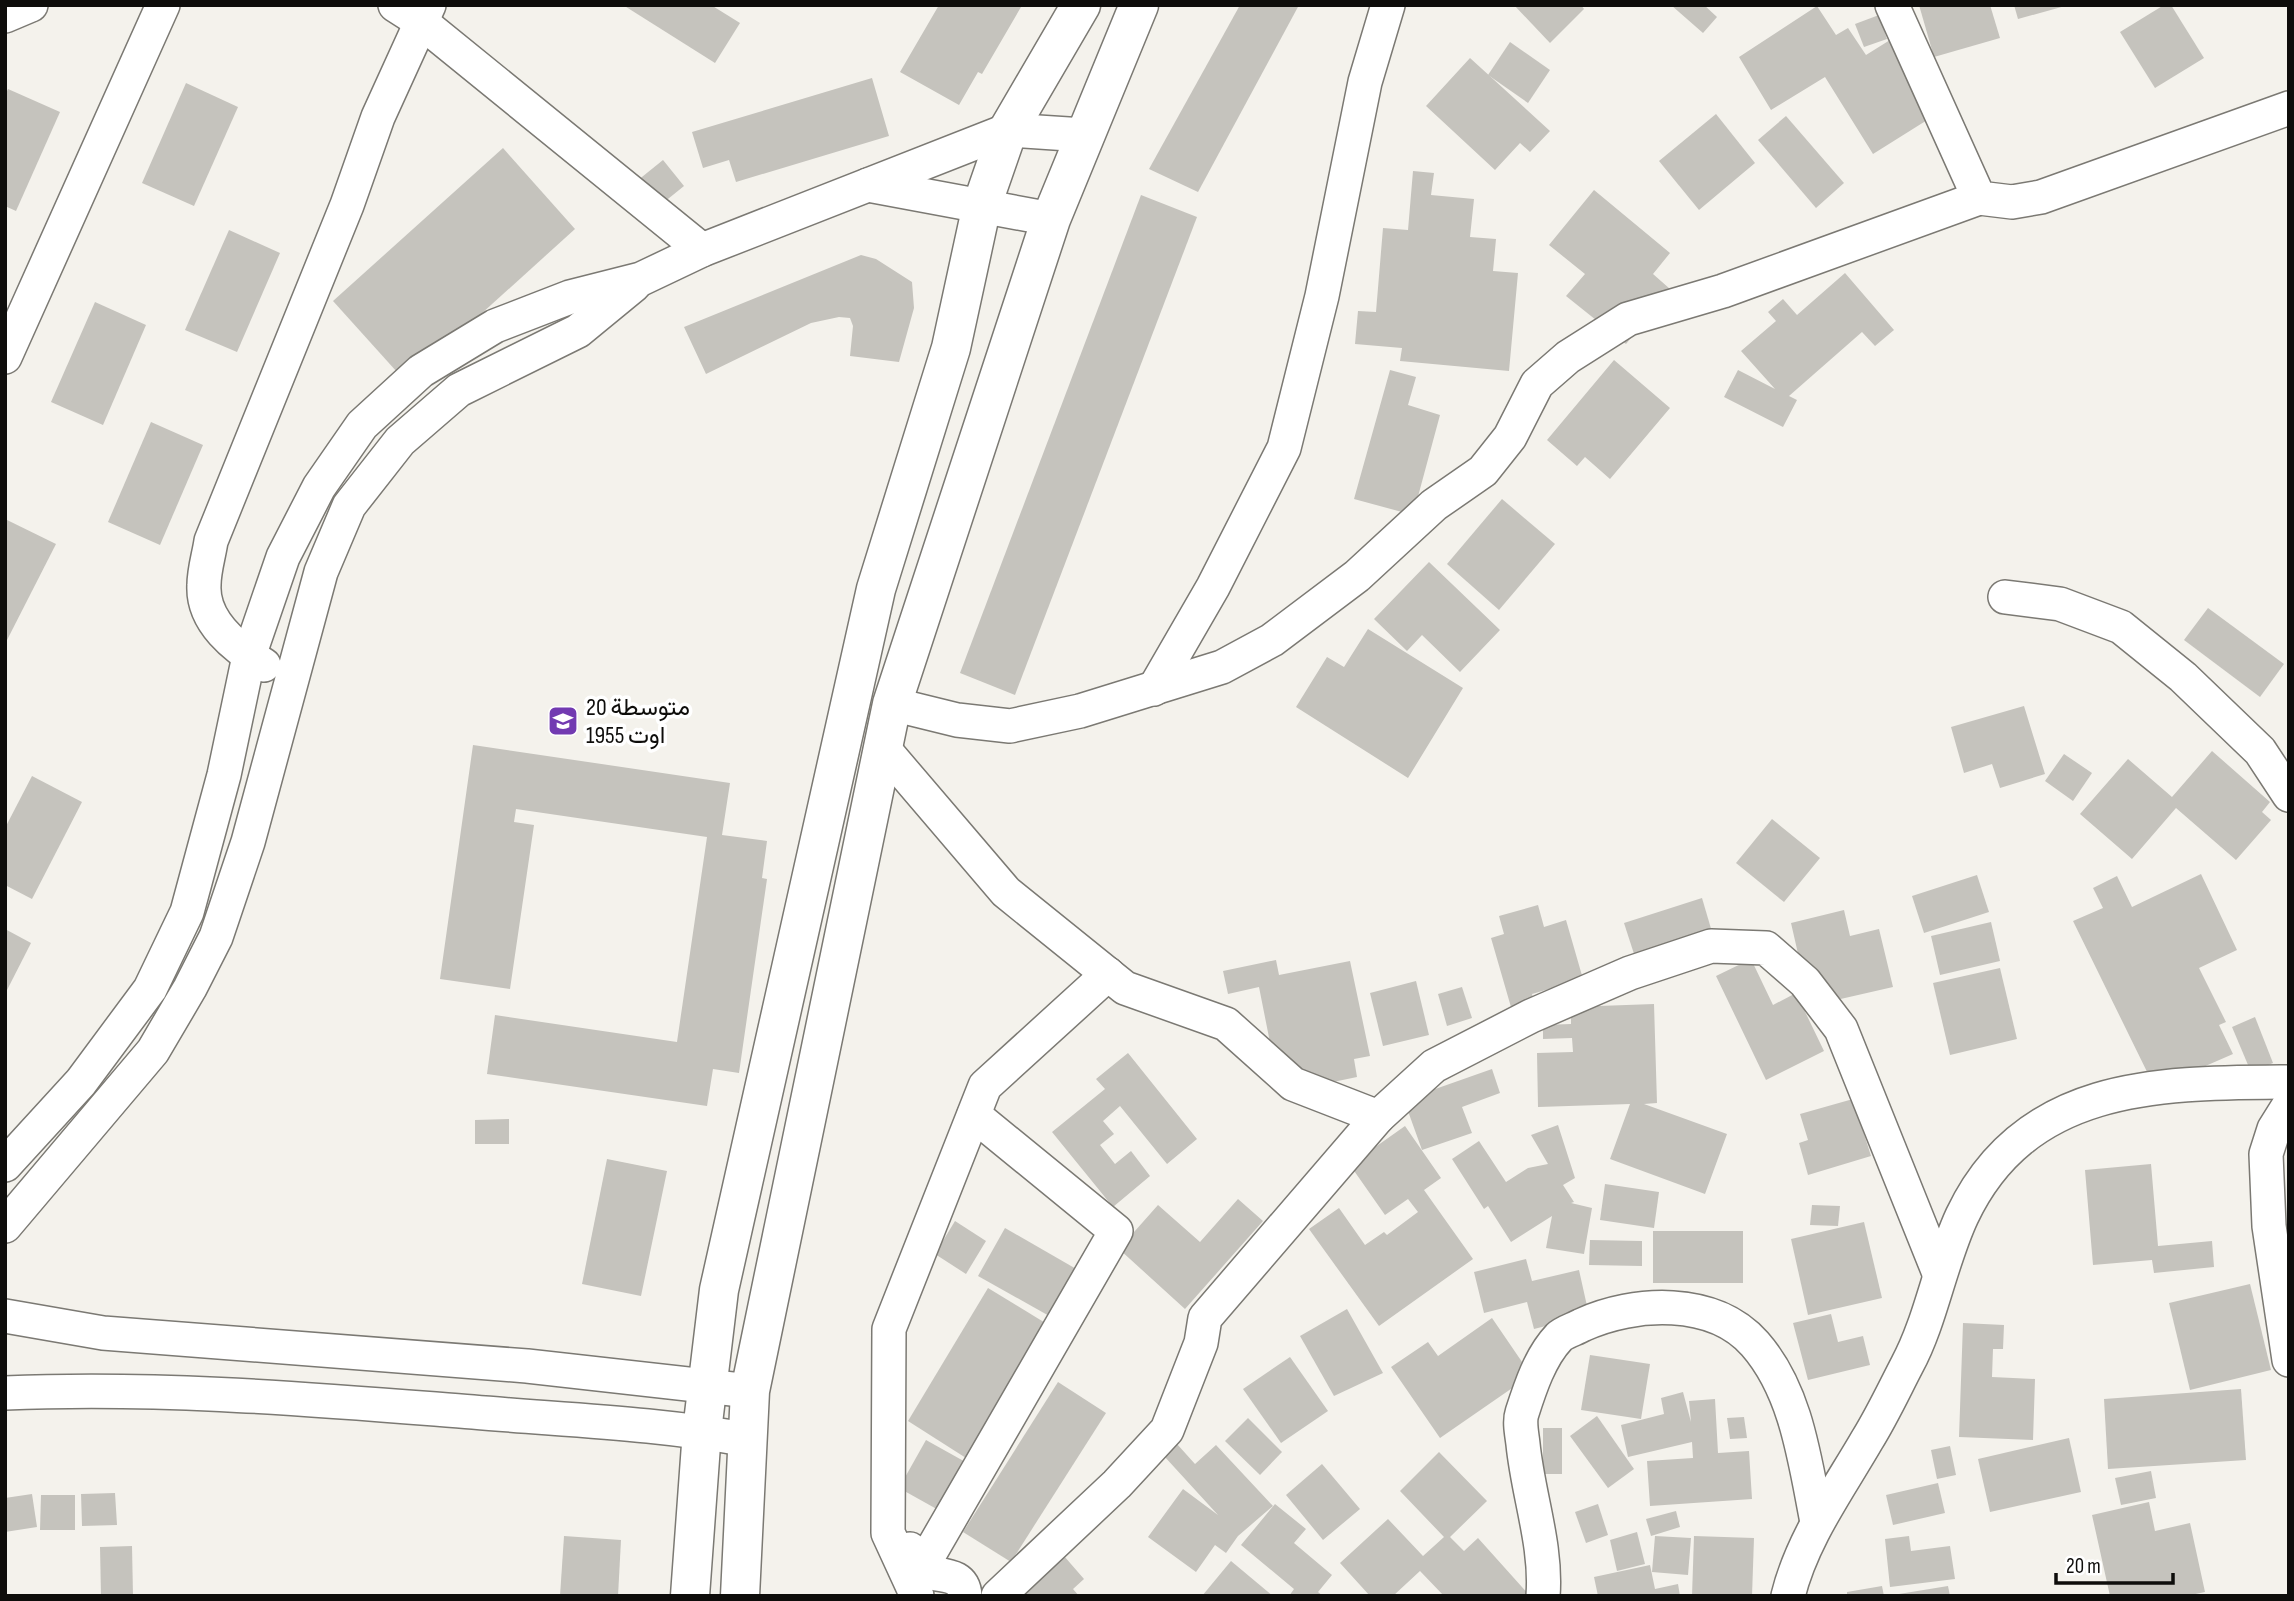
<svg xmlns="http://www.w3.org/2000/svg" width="2294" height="1601" font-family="'Sofia Sans Condensed',Vazirmatn,sans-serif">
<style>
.building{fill:#c5c3bd}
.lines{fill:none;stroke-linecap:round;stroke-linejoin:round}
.street-casing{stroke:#7b7973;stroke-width:36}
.secondary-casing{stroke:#7b7973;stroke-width:41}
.street{stroke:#fff;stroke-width:33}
.secondary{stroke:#fff;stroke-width:38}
.labels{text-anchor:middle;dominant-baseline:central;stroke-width:7;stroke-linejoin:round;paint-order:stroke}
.poi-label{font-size:24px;fill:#0e0d0b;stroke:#fff;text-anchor:start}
</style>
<rect width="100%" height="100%" fill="#f4f2ec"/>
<g class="building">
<polygon points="623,5 711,5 740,23 715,63"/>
<polygon points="939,5 1021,7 982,74 978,72 959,105 900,72"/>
<polygon points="1240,5 1299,5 1198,192 1149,169"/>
<polygon points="1514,5 1581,5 1584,9 1550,43"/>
<polygon points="1671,5 1704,5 1717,17 1703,33"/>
<polygon points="1919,5 1990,5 2000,38 1934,57"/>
<polygon points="2014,5 2065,5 2065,6 2018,19"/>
<polygon points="2164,5 2171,5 2204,58 2155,88 2120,32"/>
<polygon points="1817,6 1836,35 1848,28 1866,55 1890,40 1907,68 1903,70 1932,117 1873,154 1825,77 1771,110 1739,57"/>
<polygon points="1879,15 1887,39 1864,47 1855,24"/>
<polygon points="1510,42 1550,70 1528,103 1488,75"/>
<polygon points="1470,58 1550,131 1530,152 1520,143 1495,170 1426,106"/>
<polygon points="872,78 889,136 736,182 729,160 703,168 692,132"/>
<polygon points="186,83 238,107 194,206 142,183"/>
<polygon points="8,89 60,112 16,211 5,206 5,95"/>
<polygon points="1716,114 1755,163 1699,210 1659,161"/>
<polygon points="1786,116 1844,183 1816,208 1758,140"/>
<polygon points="503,148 575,229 406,382 333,301"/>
<polygon points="663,160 684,186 658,207 637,181"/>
<polygon points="1413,171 1434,173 1431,195 1474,199 1470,237 1496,239 1493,271 1518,273 1509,371 1400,361 1402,348 1355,344 1358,311 1376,312 1383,228 1408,230"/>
<polygon points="1594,190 1670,253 1653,274 1670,289 1626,344 1566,296 1585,274 1549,245"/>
<polygon points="1141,195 1197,217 1015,695 960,673"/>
<polygon points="229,230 280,253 237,352 185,330"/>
<polygon points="861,255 876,259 912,282 914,308 899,362 850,356 853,326 850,318 839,317 811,323 706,374 684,327"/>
<polygon points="1845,273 1894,330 1875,346 1862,332 1789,396 1797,400 1783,427 1724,397 1738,370 1775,389 1741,351 1776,321 1768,312 1783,299 1797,315"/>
<polygon points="95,302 146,325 103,425 51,402"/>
<polygon points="1614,360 1670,408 1610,479 1585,457 1577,466 1547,440"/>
<polygon points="1390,370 1416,377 1408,405 1440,415 1413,515 1354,499"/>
<polygon points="151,422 203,445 160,545 108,522"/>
<polygon points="1502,499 1555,544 1499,610 1447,564"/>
<polygon points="5,519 56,544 5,644"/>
<polygon points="1429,562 1500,630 1460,672 1422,635 1407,651 1374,619"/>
<polygon points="2208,608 2284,664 2260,697 2184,640"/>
<polygon points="1368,629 1463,688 1408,778 1296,707 1327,657 1344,667"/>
<polygon points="2024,706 2045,774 2000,788 1992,764 1964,773 1951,727"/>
<polygon points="473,745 730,783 722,835 767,841 762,878 767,879 739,1073 713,1069 707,1106 487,1074 495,1015 677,1042 707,837 516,809 514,822 534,825 510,989 440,979"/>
<polygon points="2212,751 2270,802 2262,812 2271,820 2236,860 2176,808 2132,859 2080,814 2128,759 2172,797"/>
<polygon points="2064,754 2092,773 2073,801 2045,781"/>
<polygon points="32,776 82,802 32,899 5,885 5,828"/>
<polygon points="1772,819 1820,858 1784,902 1736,863"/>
<polygon points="2201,874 2237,950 2199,968 2226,1022 2219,1025 2233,1054 2155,1088 2073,921 2103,908 2093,888 2117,876 2132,907"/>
<polygon points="1977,875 1989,912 1924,933 1912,896"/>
<polygon points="1702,898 1712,932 1635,957 1624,923"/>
<polygon points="1538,905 1544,927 1566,920 1583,979 1532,994 1536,1008 1513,1014 1491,938 1504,934 1499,916"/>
<polygon points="1844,910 1850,936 1879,929 1893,987 1810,1006 1791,923"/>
<polygon points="1991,922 2000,961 1940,975 1931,936"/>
<polygon points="5,929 31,943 5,994"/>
<polygon points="1751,959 1773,1005 1796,993 1824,1051 1766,1080 1716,976"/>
<polygon points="1276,960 1279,975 1350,961 1370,1056 1354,1059 1357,1077 1280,1093 1259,987 1228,994 1223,971"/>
<polygon points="2000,968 2017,1039 1950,1055 1933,983"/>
<polygon points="1416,981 1429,1035 1383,1046 1370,993"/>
<polygon points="1462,987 1472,1018 1447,1026 1438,994"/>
<polygon points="1654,1004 1657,1103 1644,1104 1727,1134 1705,1194 1610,1159 1630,1104 1538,1107 1537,1053 1573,1052 1572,1038 1543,1039 1543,1025 1571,1024 1571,1007"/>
<polygon points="2255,1017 2273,1063 2251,1072 2232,1027"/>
<polygon points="1128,1053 1197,1139 1167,1164 1120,1106 1103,1121 1114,1134 1100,1145 1115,1164 1131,1151 1150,1176 1113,1207 1052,1132 1105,1089 1096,1079"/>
<polygon points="1492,1069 1500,1093 1462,1107 1472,1133 1422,1150 1404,1100"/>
<polygon points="1853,1099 1871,1156 1808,1175 1799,1143 1808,1140 1800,1114"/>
<polygon points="509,1119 509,1144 475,1144 475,1120"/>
<polygon points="1558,1125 1575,1178 1563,1185 1574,1202 1571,1203 1592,1208 1584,1254 1546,1248 1552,1216 1511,1242 1488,1206 1484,1209 1452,1159 1479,1141 1506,1182 1528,1168 1548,1164 1531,1135"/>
<polygon points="1405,1126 1441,1178 1424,1190 1473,1259 1379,1326 1309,1229 1339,1208 1365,1245 1384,1232 1387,1235 1418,1212 1408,1199 1385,1215 1350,1165"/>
<polygon points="607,1159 667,1171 641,1296 582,1284"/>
<polygon points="2151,1164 2158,1246 2212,1241 2214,1267 2154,1273 2152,1260 2093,1265 2085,1170"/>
<polygon points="1605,1184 1659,1192 1654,1228 1600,1220"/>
<polygon points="1238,1199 1263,1221 1185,1309 1119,1249 1158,1205 1200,1242"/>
<polygon points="1812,1205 1840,1206 1838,1226 1810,1225"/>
<polygon points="955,1221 986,1241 966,1274 935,1254"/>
<polygon points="1864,1222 1882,1298 1808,1315 1791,1239"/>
<polygon points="1005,1228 1078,1270 1051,1317 978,1276"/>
<rect x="1653" y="1231" width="90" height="52"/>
<polygon points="1590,1240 1642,1241 1642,1266 1589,1265"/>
<polygon points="1526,1259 1532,1281 1579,1270 1589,1315 1534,1329 1527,1302 1484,1313 1474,1272"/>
<polygon points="2250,1284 2271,1370 2190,1390 2169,1303"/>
<polygon points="988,1288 1047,1324 966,1458 908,1421"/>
<polygon points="1347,1309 1383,1373 1334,1396 1300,1336"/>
<polygon points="1831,1314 1838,1342 1863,1336 1870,1365 1808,1380 1793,1323"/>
<polygon points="1492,1318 1531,1375 1440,1438 1391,1367 1428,1342 1438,1356"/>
<polygon points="1963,1323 2004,1325 2003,1349 1993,1349 1992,1377 2035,1379 2033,1440 1959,1437"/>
<polygon points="1590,1355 1650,1364 1641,1419 1581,1410"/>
<polygon points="1290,1357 1328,1411 1281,1443 1243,1389"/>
<polygon points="1058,1382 1106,1413 1011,1562 963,1532"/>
<polygon points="2241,1389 2246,1460 2108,1469 2104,1399"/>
<polygon points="1683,1392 1691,1422 1689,1401 1715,1399 1718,1453 1749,1451 1752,1499 1650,1506 1647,1461 1693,1458 1692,1442 1628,1457 1621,1425 1664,1414 1661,1398"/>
<polygon points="1597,1416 1634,1469 1608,1488 1570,1436"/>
<polygon points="1744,1417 1747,1438 1730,1439 1727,1418"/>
<polygon points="1248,1418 1282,1452 1260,1475 1225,1441"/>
<rect x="1543" y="1428" width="19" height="46"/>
<polygon points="2069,1438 2081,1492 1990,1512 1978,1459"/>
<polygon points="926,1440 969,1464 942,1512 899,1488"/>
<polygon points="1177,1444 1195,1464 1216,1445 1273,1506 1238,1536 1226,1553 1215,1545 1196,1572 1148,1537 1183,1489 1218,1515 1164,1456"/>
<polygon points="1950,1446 1956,1475 1937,1479 1931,1450"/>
<polygon points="1439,1452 1487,1501 1450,1537 1464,1551 1478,1538 1530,1596 1444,1596 1420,1571 1393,1596 1370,1596 1340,1563 1388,1519 1423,1556 1444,1537 1400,1491"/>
<polygon points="1322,1464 1360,1509 1323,1540 1286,1495"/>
<polygon points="2151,1471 2156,1498 2121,1505 2115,1478"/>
<polygon points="1938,1483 1945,1513 1893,1525 1886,1495"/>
<polygon points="115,1493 117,1525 82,1526 81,1494"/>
<polygon points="32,1494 37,1527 5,1532 5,1498"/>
<polygon points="41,1495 75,1495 75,1530 40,1530"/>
<polygon points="2149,1502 2155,1531 2190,1523 2205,1592 2186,1596 2110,1596 2092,1515"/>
<polygon points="1275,1504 1306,1529 1294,1543 1332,1575 1318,1592 1323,1596 1289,1596 1294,1589 1241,1545"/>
<polygon points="1598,1504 1608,1535 1586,1543 1575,1512"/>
<polygon points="1676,1511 1680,1527 1651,1536 1646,1519"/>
<polygon points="1637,1532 1645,1564 1617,1571 1610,1540"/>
<polygon points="564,1536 621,1540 618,1596 560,1596"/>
<polygon points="1655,1536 1691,1538 1688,1575 1652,1572"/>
<polygon points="1694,1536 1754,1538 1752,1596 1692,1596"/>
<polygon points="1909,1536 1911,1551 1950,1546 1955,1579 1890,1587 1885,1539"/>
<polygon points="132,1546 133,1596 101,1596 100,1547"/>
<polygon points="1064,1556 1084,1579 1073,1589 1079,1596 1021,1596"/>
<polygon points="1231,1561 1273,1596 1202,1596"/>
<polygon points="1650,1565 1655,1589 1678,1584 1680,1596 1598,1596 1594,1577"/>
<polygon points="1882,1586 1884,1596 1847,1596 1847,1592"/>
<polygon points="1948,1586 1950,1596 1899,1596 1899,1594"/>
</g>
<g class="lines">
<g class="street-casing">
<g id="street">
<polyline points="395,5 420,21 702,250"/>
<polyline points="1892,5 1979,198 2012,202 2041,197 2289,108"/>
<polyline points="5,16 31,5"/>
<polyline points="868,185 1051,219"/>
<polyline points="5,357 163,5"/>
<polyline points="2005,597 2060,604 2121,627 2183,677 2260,751 2289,795"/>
<path d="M264,665C236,648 202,622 204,585C204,570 209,555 211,541L347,205L378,117L429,5"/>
<polyline points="1154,689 1213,587 1284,448 1322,296 1365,82 1388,5"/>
<polyline points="892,704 957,720 1010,726 1080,711 1222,667 1272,640 1357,576 1434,505 1483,471 1510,437 1537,384 1568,357 1628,319 1723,291 1979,198"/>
<polyline points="883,748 1006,892 1125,988 1226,1024 1293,1084 1378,1117"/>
<polyline points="2289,1105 2274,1129 2266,1154 2269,1226 2289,1360"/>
<polyline points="5,1165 81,1082 150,989 187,912 224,775 249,656 283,557 319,487 362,425 421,371 495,326 570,297 641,279 702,250 1008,130 1084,135"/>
<polyline points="5,1226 153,1051 190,988 216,937 248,842 321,572 349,506 400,441 459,390 578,331 634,285"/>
<polyline points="5,1316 103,1333 527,1366 750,1391"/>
<path d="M5,1393C161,1386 318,1400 473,1412C564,1420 658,1423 748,1440"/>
<path d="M910,1549L926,1560L936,1574C951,1576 964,1578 965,1596"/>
<polyline points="926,1560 1116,1231 974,1115"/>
<polyline points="917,1596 888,1533 889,1329 985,1086 1108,974"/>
<polyline points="998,1596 1117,1484 1167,1430 1201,1343 1205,1318 1378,1117 1434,1066 1531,1016 1630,973 1711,946 1766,948 1805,982 1841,1029 1939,1273"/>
<path d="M1543,1596C1547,1545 1528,1495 1523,1444C1522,1435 1519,1422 1522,1413C1530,1388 1540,1357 1559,1337C1564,1332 1575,1329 1582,1325C1634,1301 1714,1297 1755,1344C1797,1392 1805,1462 1817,1522"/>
<path d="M1788,1596C1802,1539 1838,1490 1867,1440C1882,1416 1894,1390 1907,1365C1931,1321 1940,1263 1962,1216C2026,1081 2161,1083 2289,1082"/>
</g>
</g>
<g class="secondary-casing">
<g id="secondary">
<polyline points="690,1596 702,1431 719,1290 876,589 951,348 982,205 1008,130 1081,5"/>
<polyline points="740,1596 750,1391 892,704 1051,219 1139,5"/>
</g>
</g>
<use href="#street" class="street"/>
<use href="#secondary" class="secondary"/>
</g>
<defs>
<g id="school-square" transform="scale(1.575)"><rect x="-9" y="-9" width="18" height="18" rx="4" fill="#723ab1" stroke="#fff"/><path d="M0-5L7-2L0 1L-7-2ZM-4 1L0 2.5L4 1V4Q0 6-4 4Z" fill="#fff"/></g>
</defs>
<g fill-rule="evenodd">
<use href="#school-square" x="563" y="721"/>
</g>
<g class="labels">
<g class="poi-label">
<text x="586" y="707">متوسطة 20<tspan x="586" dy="28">اوت 1955</tspan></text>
</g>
</g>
<rect width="2294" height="1601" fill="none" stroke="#0e0d0b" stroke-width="14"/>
<path d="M2056 1573v10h117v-10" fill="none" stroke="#0e0d0b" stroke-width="3.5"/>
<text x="2066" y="1573" font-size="21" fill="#0e0d0b" stroke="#ffffff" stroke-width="5" paint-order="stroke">20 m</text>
</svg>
